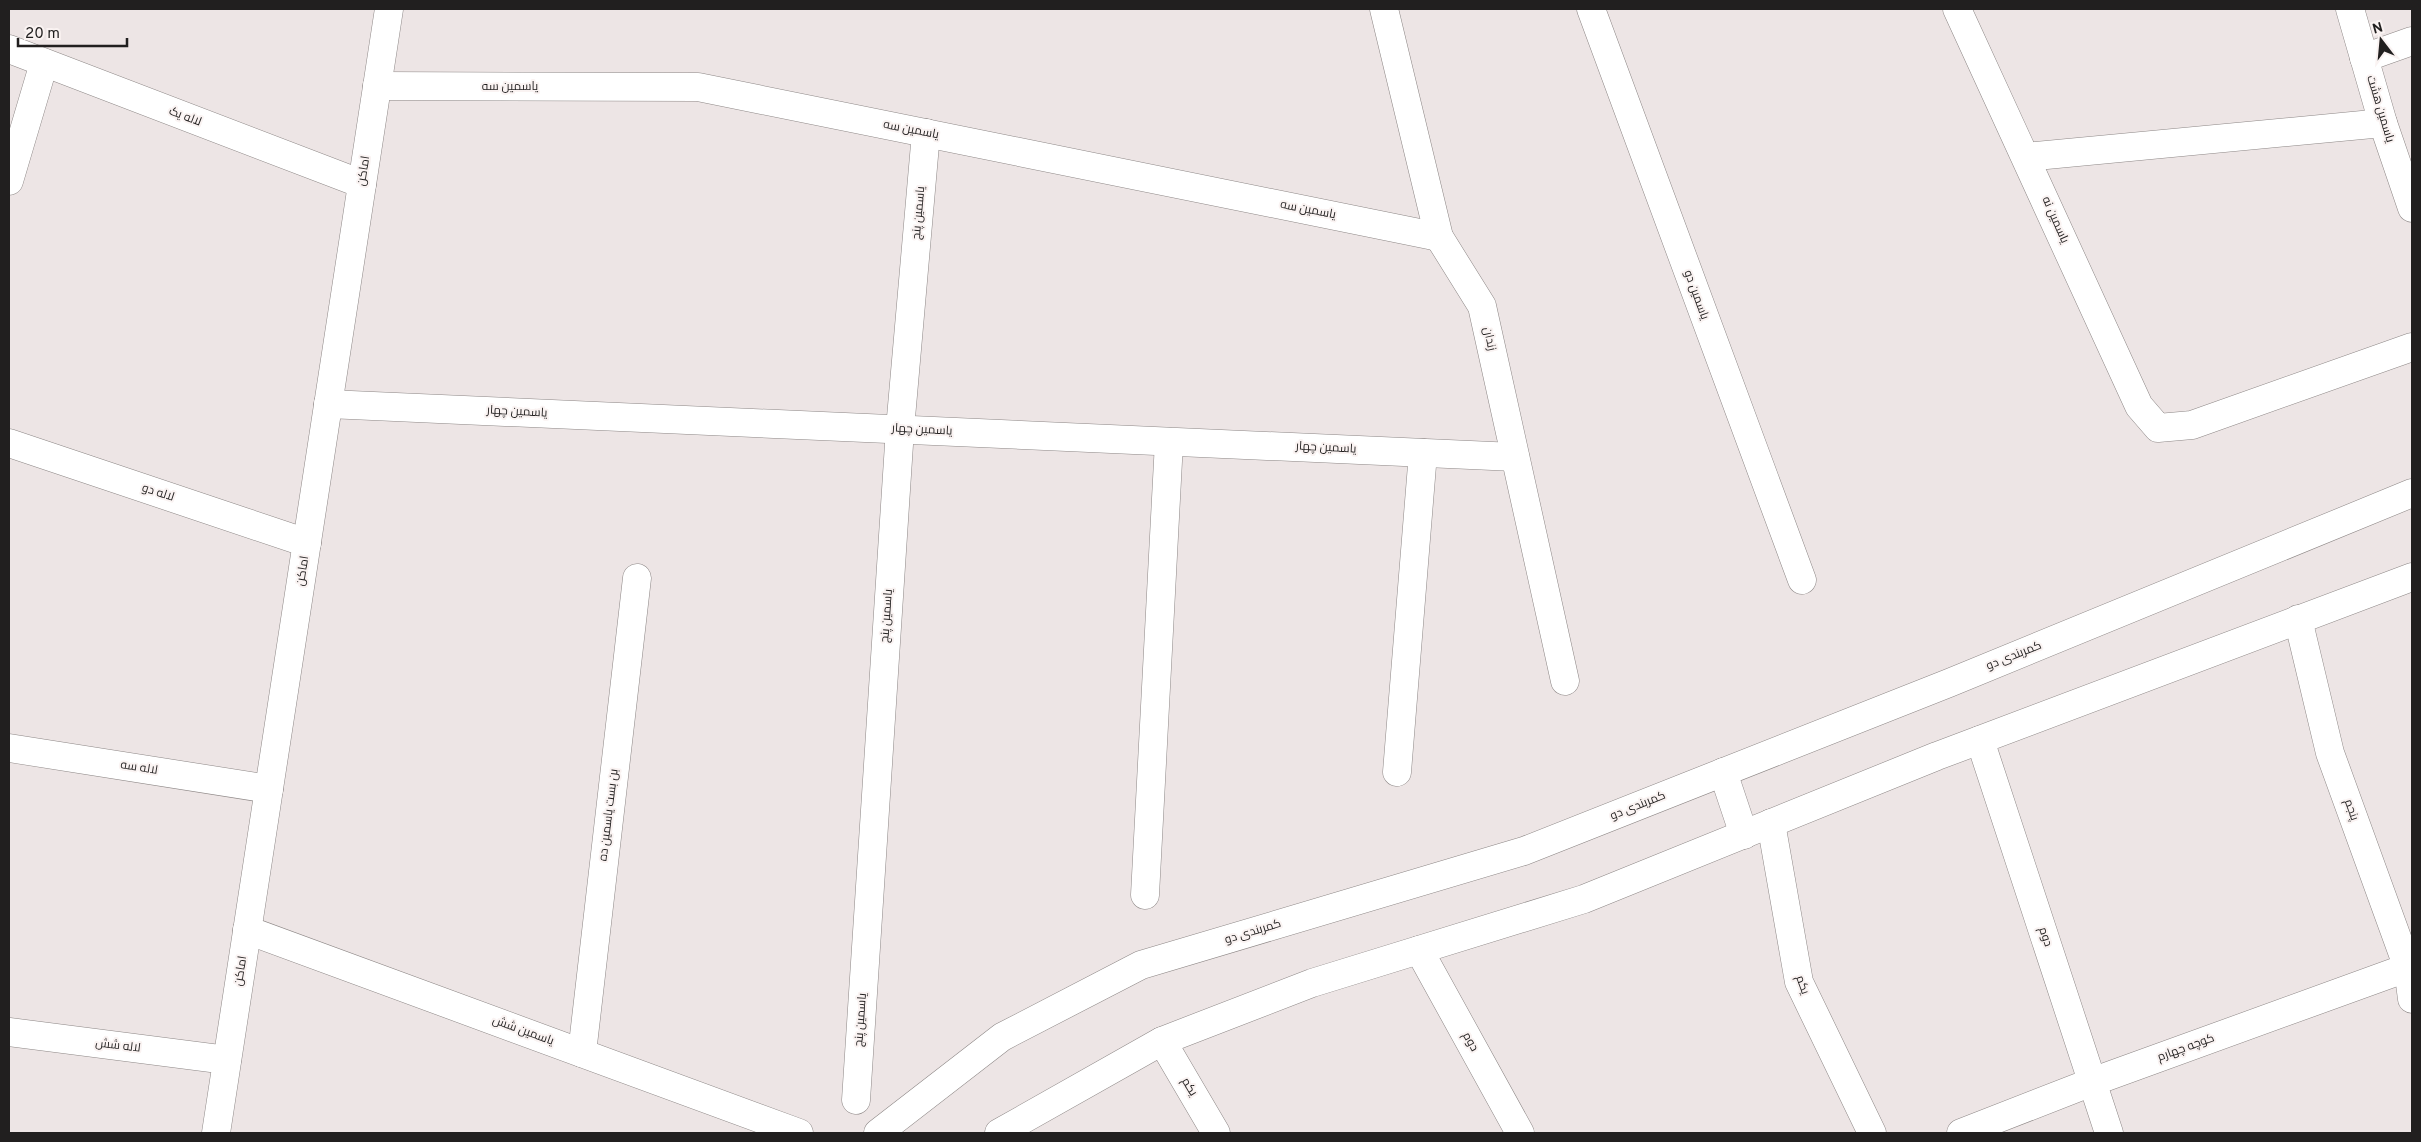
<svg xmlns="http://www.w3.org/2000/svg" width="2421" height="1142" font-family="Overpass,Cairo,sans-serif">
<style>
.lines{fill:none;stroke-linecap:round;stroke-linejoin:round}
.minor-casing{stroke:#8d8786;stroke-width:29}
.tertiary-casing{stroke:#8d8786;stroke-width:29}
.minor{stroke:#fff;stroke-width:28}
.tertiary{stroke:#fff;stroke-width:28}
.labels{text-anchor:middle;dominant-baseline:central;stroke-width:4;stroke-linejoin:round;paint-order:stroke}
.street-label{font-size:12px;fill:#211f1f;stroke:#faf3f2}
</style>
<rect width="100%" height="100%" fill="#ede5e5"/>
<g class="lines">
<g class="minor-casing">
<g id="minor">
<polyline points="1384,9 1439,237 1482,306 1565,681"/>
<polyline points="1591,9 1802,580"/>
<polyline points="1957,9 2139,406 2158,428 2192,425 2412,347"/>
<polyline points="2350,9 2383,123 2412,208"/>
<polyline points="9,49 362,184"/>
<polyline points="2364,58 2412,41"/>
<polyline points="377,86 698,87 1439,237"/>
<polyline points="2026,157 2383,123"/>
<polyline points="9,181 44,63"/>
<polyline points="328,404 1515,457"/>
<polyline points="9,443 307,543"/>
<polyline points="2298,619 2330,753 2408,968 2412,999"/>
<polyline points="1980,740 2109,1133"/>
<polyline points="9,748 269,789"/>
<polyline points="1397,772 1423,453"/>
<polyline points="1723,772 1744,835"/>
<polyline points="1771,823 1799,982 1872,1133"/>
<polyline points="1145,895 1169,442"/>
<polyline points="247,930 799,1133"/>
<polyline points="1419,950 1520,1133"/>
<polyline points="9,1032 227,1060"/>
<polyline points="1162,1041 1216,1133"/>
<polyline points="582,1053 637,578"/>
<polyline points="856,1100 900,429 926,133"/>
<polyline points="1961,1133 2092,1082 2412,966"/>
</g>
</g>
<g class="tertiary-casing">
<g id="tertiary">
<polyline points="216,1133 389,9"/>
<polyline points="878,1133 1002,1037 1141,965 1524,851 1949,683 2412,493"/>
<polyline points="999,1133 1162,1041 1312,983 1584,899 1937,756 2412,577"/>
</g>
</g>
<use href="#minor" class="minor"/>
<use href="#tertiary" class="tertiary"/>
</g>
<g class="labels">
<g class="street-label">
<text x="510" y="87">یاسمین سه</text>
<text transform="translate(2380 109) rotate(73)">یاسمین هشت</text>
<text transform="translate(185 117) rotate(21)">لاله یک</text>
<text transform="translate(911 130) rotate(11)">یاسمین سه</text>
<text transform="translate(364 171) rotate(-81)">اماکن</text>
<text transform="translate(1308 210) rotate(11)">یاسمین سه</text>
<text transform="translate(919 213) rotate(-85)">یاسمین پنج</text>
<text transform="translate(2055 220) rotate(66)">یاسمین نه</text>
<text transform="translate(1696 295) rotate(70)">یاسمین دو</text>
<text transform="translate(1489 339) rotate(77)">زندان</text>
<text transform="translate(517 412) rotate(3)">یاسمین چهار</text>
<text transform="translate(922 430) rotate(3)">یاسمین چهار</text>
<text transform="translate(1326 448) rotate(3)">یاسمین چهار</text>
<text transform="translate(158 493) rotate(18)">لاله دو</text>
<text transform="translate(303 571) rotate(-81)">اماکن</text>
<text transform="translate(887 616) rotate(-86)">یاسمین پنج</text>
<text transform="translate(2014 656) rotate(-22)">کمربندی دو</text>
<text transform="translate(139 768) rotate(9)">لاله سه</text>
<text transform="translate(1638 806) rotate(-22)">کمربندی دو</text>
<text transform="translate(2351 810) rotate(70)">پنجم</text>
<text transform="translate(609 815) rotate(-83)">بن بست یاسمین ده</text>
<text transform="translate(1253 932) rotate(-17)">کمربندی دو</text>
<text transform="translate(2045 937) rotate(72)">دوم</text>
<text transform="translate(241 971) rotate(-81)">اماکن</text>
<text transform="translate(1802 985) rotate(70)">یکم</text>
<text transform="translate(861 1020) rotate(-86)">یاسمین پنج</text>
<text transform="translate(523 1031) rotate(20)">یاسمین شش</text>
<text transform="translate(1470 1042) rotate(61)">دوم</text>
<text transform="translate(118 1046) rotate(7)">لاله شش</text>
<text transform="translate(2186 1048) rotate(-20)">کوچه چهارم</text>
<text transform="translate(1189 1087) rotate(59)">یکم</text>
</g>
</g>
<rect width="2421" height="1142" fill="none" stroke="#211f1f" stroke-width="20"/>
<g transform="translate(2381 40) rotate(344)" stroke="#faf3f2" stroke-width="4" paint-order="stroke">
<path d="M0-4L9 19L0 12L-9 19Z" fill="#211f1f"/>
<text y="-8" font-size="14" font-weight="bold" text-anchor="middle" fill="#211f1f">N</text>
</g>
<path d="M18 38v8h109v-8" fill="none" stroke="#211f1f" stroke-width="2.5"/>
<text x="25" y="38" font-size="15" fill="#211f1f" stroke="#faf3f2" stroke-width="4" paint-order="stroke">20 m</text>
</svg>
